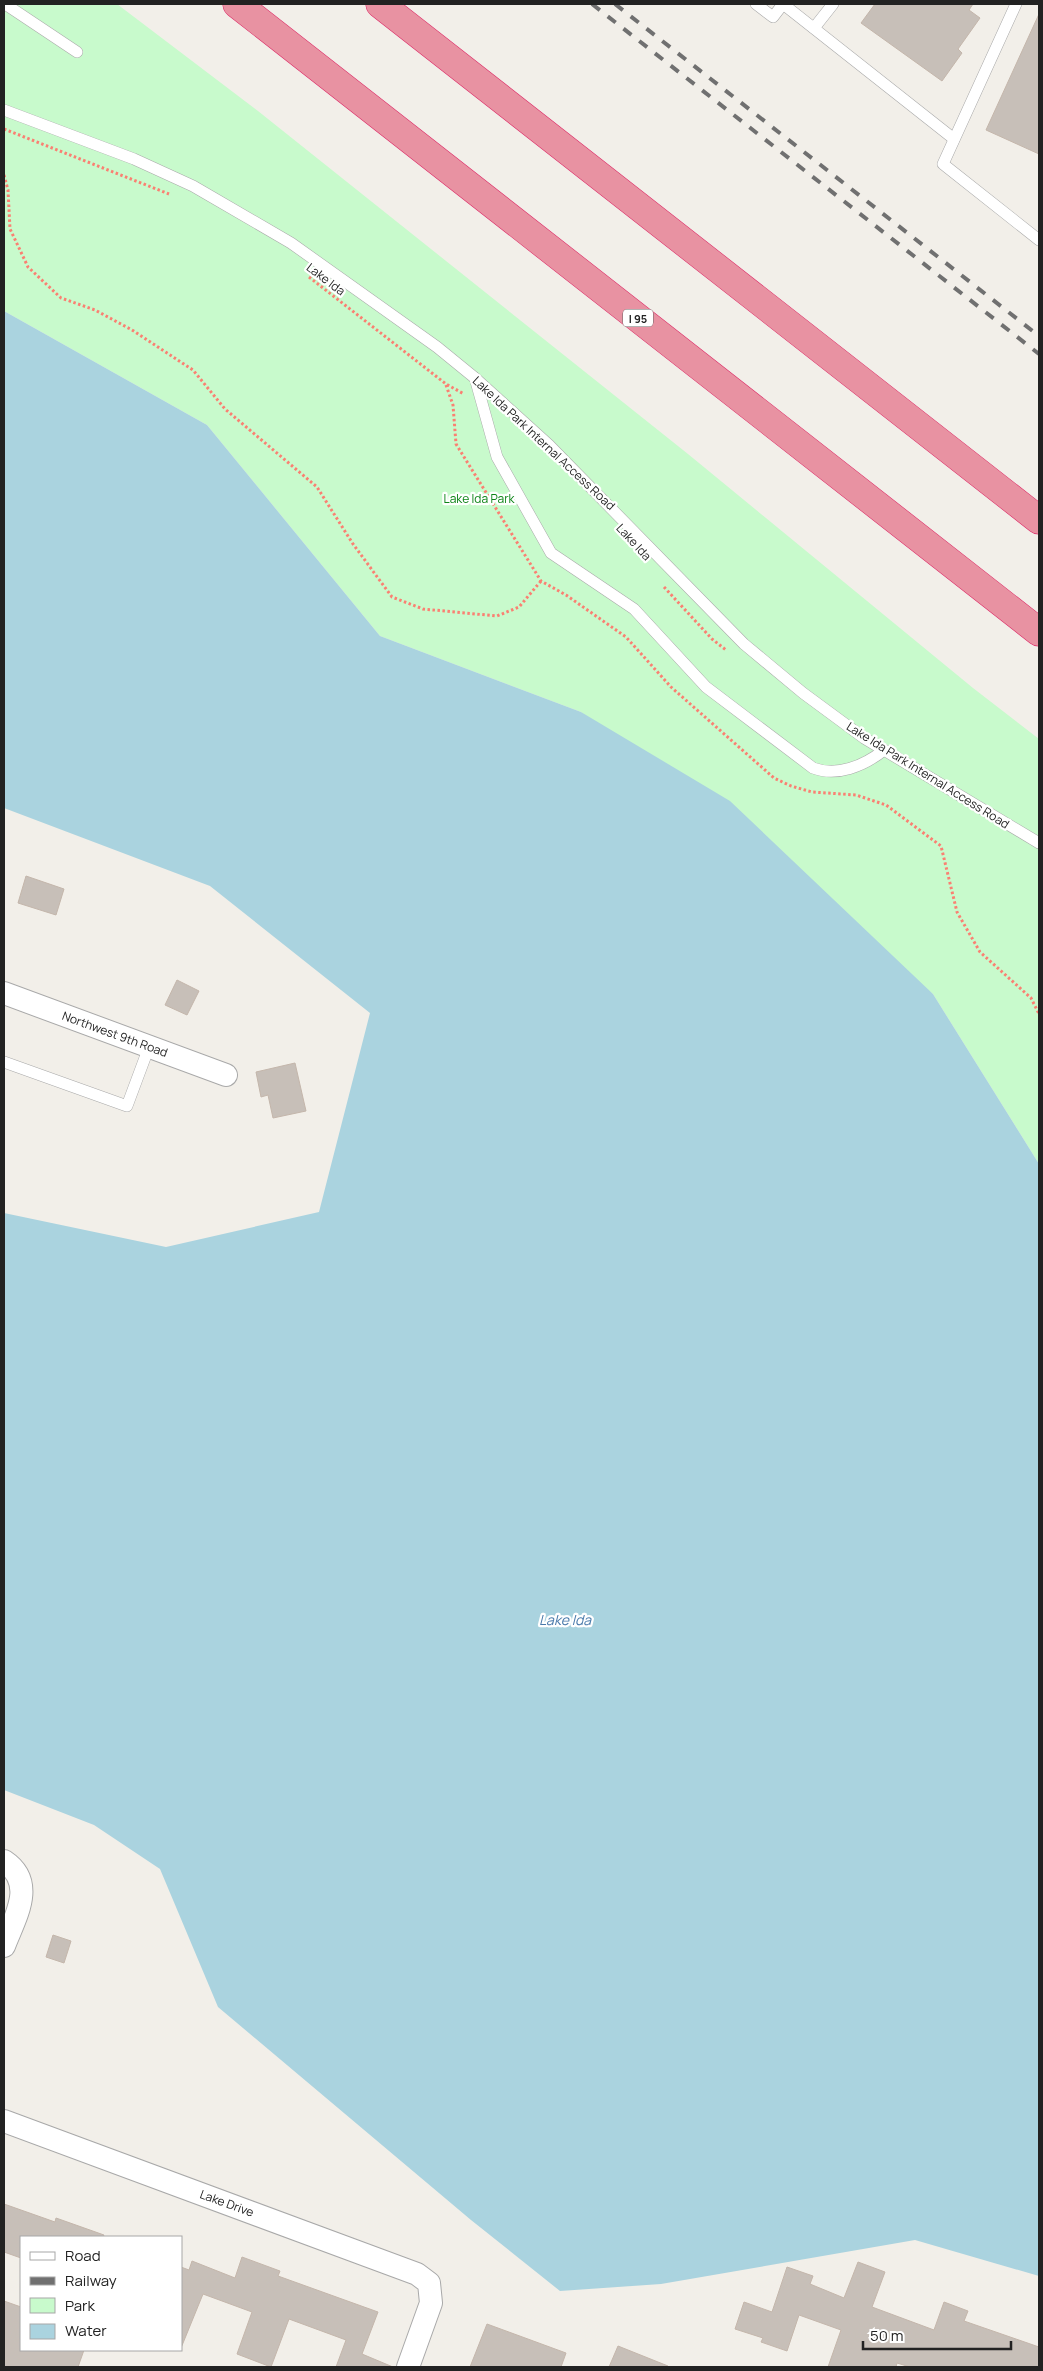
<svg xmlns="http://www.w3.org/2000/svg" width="1043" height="2371" font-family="Manrope,sans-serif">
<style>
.park{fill:#c8facc}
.water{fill:#aad3df}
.building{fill:#c7bfb8;stroke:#c4b6ab}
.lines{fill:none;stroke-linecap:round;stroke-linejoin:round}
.lane-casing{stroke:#a9a9a9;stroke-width:12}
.street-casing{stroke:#a9a9a9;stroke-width:24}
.highway-casing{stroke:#dc2a67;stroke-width:29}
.path{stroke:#fa8072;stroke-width:3;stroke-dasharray:2.5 2.5;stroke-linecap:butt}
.lane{stroke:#fff;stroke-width:11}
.street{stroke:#fff;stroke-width:22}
.highway{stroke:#e892a2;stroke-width:28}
.rail{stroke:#707070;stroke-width:4;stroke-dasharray:10 10;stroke-linecap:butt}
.labels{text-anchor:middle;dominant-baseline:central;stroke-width:4.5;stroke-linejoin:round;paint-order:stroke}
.shield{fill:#fff;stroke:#646464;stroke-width:1}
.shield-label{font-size:11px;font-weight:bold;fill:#222}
.street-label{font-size:12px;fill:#222;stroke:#fff}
.park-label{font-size:12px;fill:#0c8416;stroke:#fff}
.water-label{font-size:14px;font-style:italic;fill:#4a7aab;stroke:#fff}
</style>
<rect width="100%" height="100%" fill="#f2efe9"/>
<polygon class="park" points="4,4 117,4 258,111 688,454 973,688 1039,739 1039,1164 933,994 581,712 380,636 207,425 4,311"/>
<polygon class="water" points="4,311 207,425 380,636 581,712 730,801 933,994 1039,1164 1039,2276 915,2240 661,2284 560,2291 471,2220 218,2007 160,1869 94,1825 4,1790 4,1213 166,1247 319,1212 370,1013 210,886 4,808"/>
<g class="building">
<polygon points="875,4 973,4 969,10 980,18 958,49 962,53 942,81 861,23"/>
<polygon points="1039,14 1039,154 986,130"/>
<polygon points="26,876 64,889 56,915 18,903"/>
<polygon points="177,980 199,991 187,1015 165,1005"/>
<polygon points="295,1063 306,1111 273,1118 268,1095 261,1097 256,1072"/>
<polygon points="53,1935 71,1941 64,1963 46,1957"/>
<polygon points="4,2204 55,2222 56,2218 104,2235 103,2237 21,2237 21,2258 4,2252"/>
<polygon points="242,2257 280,2271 278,2276 378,2312 362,2354 393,2367 336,2367 346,2340 289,2319 271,2367 237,2354 252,2312 203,2294 181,2348 181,2267 189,2270 192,2261 235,2278"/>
<polygon points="858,2262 885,2272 872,2307 934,2330 944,2302 968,2311 964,2321 1039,2347 1039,2367 910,2367 897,2363 896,2367 828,2367 841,2330 799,2315 787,2351 761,2342 763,2338 735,2329 744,2302 772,2312 787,2267 813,2276 810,2284 844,2298"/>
<polygon points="4,2301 21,2307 21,2350 84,2350 78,2367 4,2367"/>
<polygon points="487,2324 566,2353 561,2367 470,2367"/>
<polygon points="618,2346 668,2366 668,2367 609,2367"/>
</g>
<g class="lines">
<g class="lane-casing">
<g id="lane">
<polyline points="5,4 77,52"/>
<polyline points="756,4 773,17 783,4"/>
<polyline points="783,4 954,139"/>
<polyline points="1016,4 943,164 1039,240"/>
<polyline points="814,28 833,4"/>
<polyline points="4,110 134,159 193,186 291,243 437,347 475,378 549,445 744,644 803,693 864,738 1039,843"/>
<path d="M475,378L497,457L551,553L634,609L706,687L813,768C837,777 864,766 884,750"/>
<polyline points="4,1062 127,1106 149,1047"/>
</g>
</g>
<g class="street-casing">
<g id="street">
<polyline points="4,993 226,1075"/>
<path d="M4,1861C37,1883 15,1917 4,1946"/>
<polyline points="4,2121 417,2274 429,2283 431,2303 408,2367"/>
</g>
</g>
<g class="highway-casing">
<g id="highway">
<polyline points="237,4 1039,632"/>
<polyline points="380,4 1039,520"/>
</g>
</g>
<g class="path">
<polyline points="4,129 169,194"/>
<polyline points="4,175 8,190 10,229 28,267 61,298 95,310 132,330 193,370 225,409 317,487 353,544 392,597 423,609 497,616 519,607 541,581"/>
<polyline points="309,277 446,384 464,394"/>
<polyline points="446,385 453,405 456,444 541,581 566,595 626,637 671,687 774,778 791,786 812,792 856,795 886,805 941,846 957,912 980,952 1031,998 1039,1014"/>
<polyline points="664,587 712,639 726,650"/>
</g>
<use href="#lane" class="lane"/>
<use href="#street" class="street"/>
<use href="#highway" class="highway"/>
<g class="rail">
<polyline points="592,4 1039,354"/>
<polyline points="615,4 1039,336"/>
</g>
</g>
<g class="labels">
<rect class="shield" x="623" y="309.5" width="30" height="17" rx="4"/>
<g class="shield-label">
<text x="638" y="318">I 95</text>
</g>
<g class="street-label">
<text transform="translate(326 279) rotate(37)">Lake Ida</text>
<text transform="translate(544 443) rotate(43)">Lake Ida Park Internal Access Road</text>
<text transform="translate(634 542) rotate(47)">Lake Ida</text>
<text transform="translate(928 775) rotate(32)">Lake Ida Park Internal Access Road</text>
<text transform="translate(115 1034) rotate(20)">Northwest 9th Road</text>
<text transform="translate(227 2203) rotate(20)">Lake Drive</text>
</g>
<g class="park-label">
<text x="479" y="498">Lake Ida Park</text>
</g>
<g class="water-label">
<text x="565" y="1619">Lake Ida</text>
</g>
</g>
<rect width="1043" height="2371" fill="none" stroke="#222222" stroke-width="10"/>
<rect x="20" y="2236" width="162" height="115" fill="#ffffff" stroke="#a7a7a7"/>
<rect x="30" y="2252" width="25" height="8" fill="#ffffff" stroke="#a7a7a7"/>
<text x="65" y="2261" font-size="15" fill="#222222">Road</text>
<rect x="30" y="2277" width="25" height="8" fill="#707070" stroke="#a7a7a7"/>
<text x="65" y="2286" font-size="15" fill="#222222">Railway</text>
<rect x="30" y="2298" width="25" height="15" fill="#c8facc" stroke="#a7a7a7"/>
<text x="65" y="2311" font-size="15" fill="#222222">Park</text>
<rect x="30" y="2324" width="25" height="15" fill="#aad3df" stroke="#a7a7a7"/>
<text x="65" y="2336" font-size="15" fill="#222222">Water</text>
<path d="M863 2341v8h148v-8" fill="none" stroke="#222222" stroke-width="2.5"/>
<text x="870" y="2341" font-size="15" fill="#222222" stroke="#ffffff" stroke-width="4" paint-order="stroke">50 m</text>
</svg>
